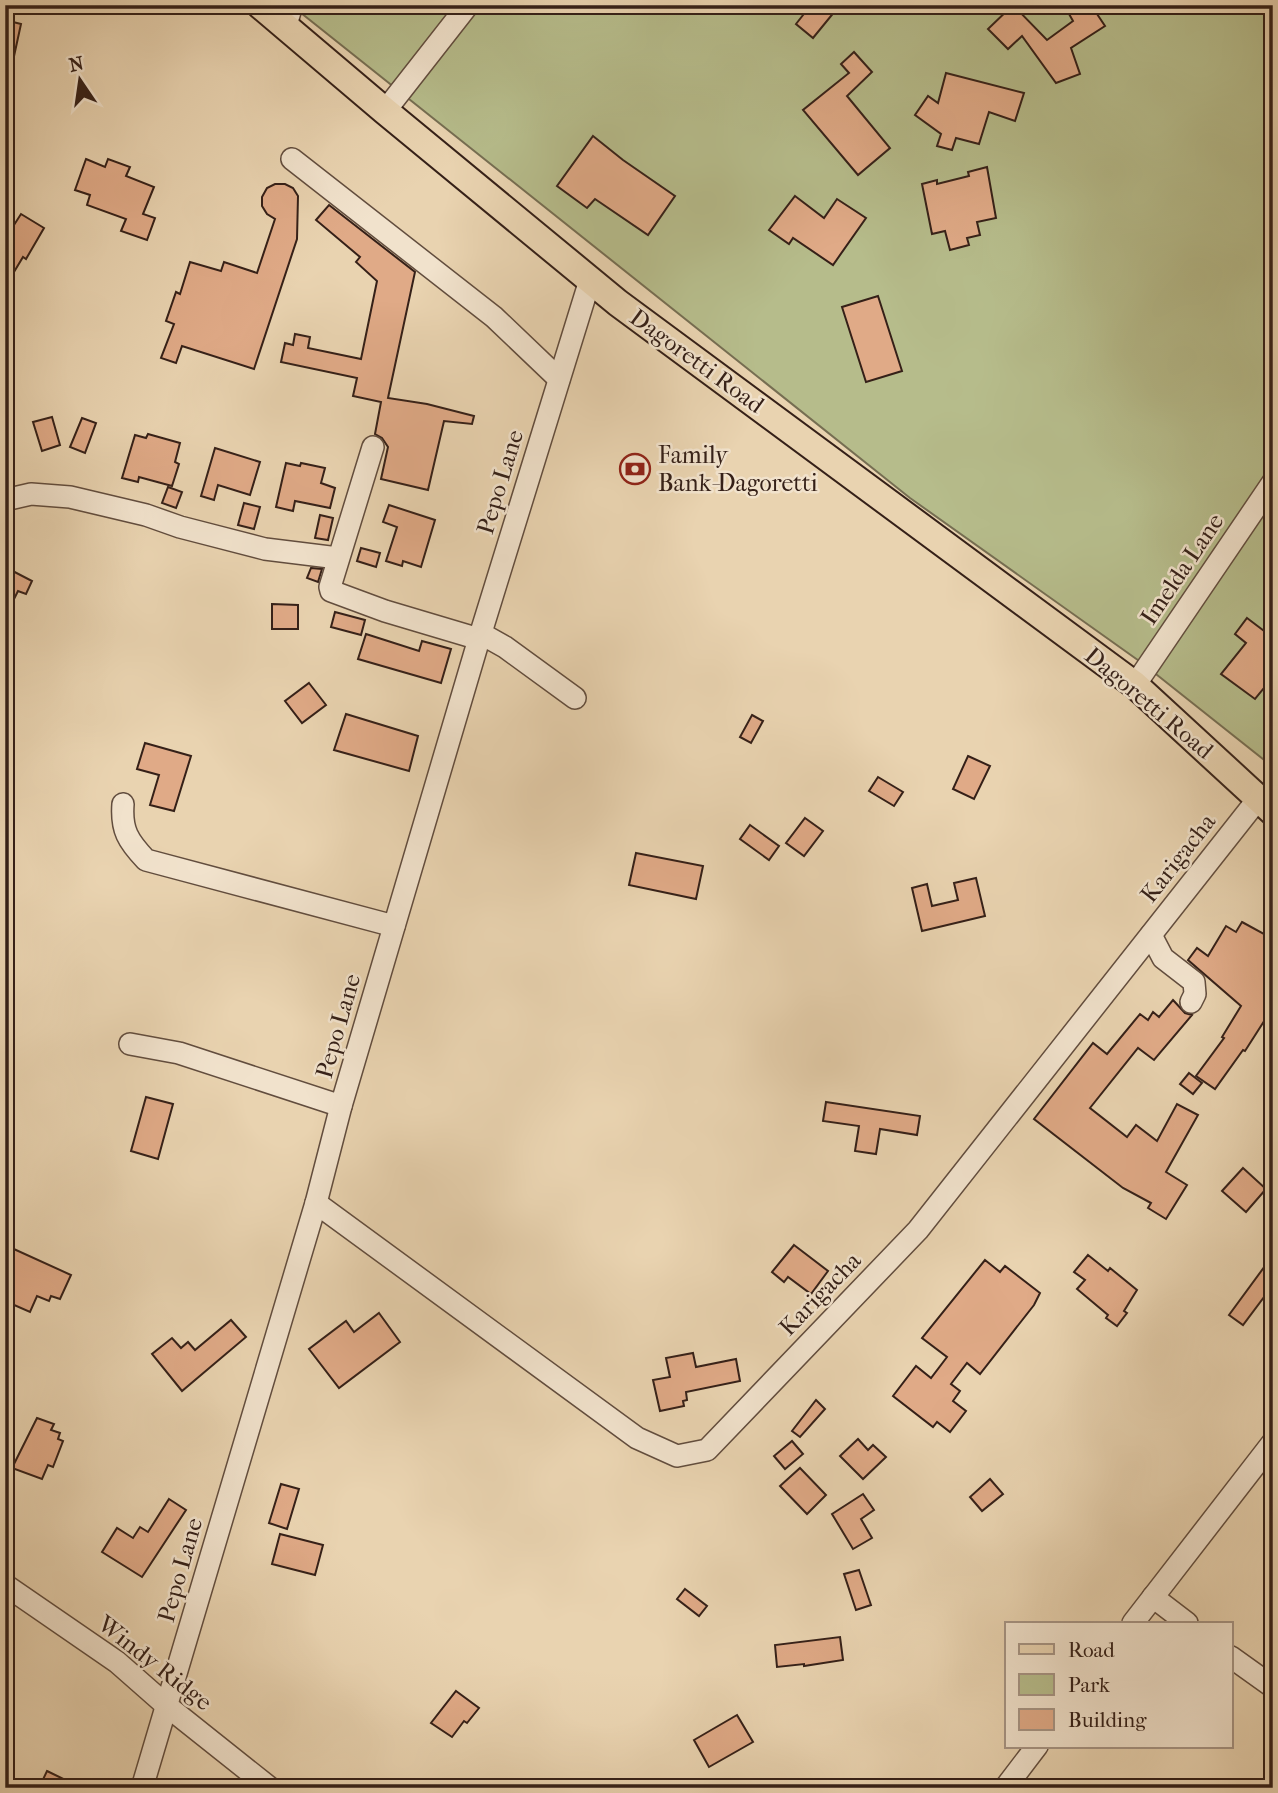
<svg xmlns="http://www.w3.org/2000/svg" width="1278" height="1793" font-family="'IM FELL French Canon',serif">
<style>
.green{fill:#b6bc8b;stroke:#766e52;stroke-width:2}
.building{fill:#e0aa87;stroke:#352018;stroke-width:2}
.lines{fill:none;stroke-linecap:round;stroke-linejoin:round}
.minor-casing{stroke:#624d3e;stroke-width:24}
.major-casing{stroke:#352018;stroke-width:30}
.minor{stroke:#f1e2cc;stroke-width:21}
.major{stroke:#e9d3b0;stroke-width:26}
.labels{text-anchor:middle;dominant-baseline:central;stroke-width:5;stroke-linejoin:round;paint-order:stroke}
.street-label{font-size:24px;fill:#352018;stroke:#f1e2cc}
.poi-label{font-size:24px;fill:#352018;stroke:#f1e2cc;text-anchor:start}
</style>
<rect width="100%" height="100%" fill="#e9d3b0"/>
<filter id="stains"><feTurbulence type="fractalNoise" baseFrequency=".00286" numOctaves="4"/><feColorMatrix values="0 0 0 0 .2 0 0 0 0 .09 0 0 0 0 .02 0 0 0 .5 -.17"/></filter>
<radialGradient id="worn" r=".72"><stop offset=".6" stop-color="#630" stop-opacity="0"/><stop offset="1" stop-color="#630" stop-opacity=".3"/></radialGradient>
<polygon class="green" points="291,5 1273,5 1273,767 1142,663 910,498"/>
<g class="building">
<polygon points="811,5 840,5 813,38 796,24"/>
<polygon points="1013,5 1047,40 1073,21 1064,5 1091,5 1105,26 1071,48 1080,74 1056,83 1022,36 1008,49 988,29"/>
<polygon points="5,20 21,24 11,70 5,69"/>
<polygon points="854,52 872,72 847,96 890,148 858,175 803,110 849,73 841,64"/>
<polygon points="946,73 1024,93 1015,121 989,112 979,144 956,138 952,150 937,146 941,134 915,115 928,96 938,103"/>
<polygon points="593,136 623,160 675,196 648,235 595,199 587,208 557,186"/>
<polygon points="86,159 105,167 108,159 130,167 126,176 154,187 143,214 155,218 147,240 121,231 126,219 87,205 90,195 75,190"/>
<polygon points="987,167 996,218 977,222 980,235 967,238 969,245 950,250 945,231 932,234 922,184 937,180 937,184 969,176 968,172"/>
<polygon points="275,184 285,184 293,188 298,196 297,239 254,369 182,346 176,363 161,358 174,324 166,321 176,292 180,294 190,262 221,271 224,262 257,273 275,219 267,214 262,206 262,197 267,188"/>
<polygon points="795,196 824,218 837,199 866,218 833,265 793,238 789,244 769,230"/>
<polygon points="329,205 415,272 388,398 427,404 474,416 472,424 444,421 428,490 381,479 388,447 382,438 375,434 381,402 353,396 357,378 281,362 285,343 293,345 295,334 310,337 308,348 361,359 377,281 356,262 360,257 316,220"/>
<polygon points="21,214 44,228 26,259 23,257 5,287 5,239"/>
<polygon points="878,296 902,371 866,382 842,307"/>
<polygon points="52,417 60,445 42,451 33,422"/>
<polygon points="82,418 96,423 85,453 70,447"/>
<polygon points="148,434 180,443 175,462 179,464 172,486 139,477 138,482 122,478 135,435 146,438"/>
<polygon points="215,448 260,462 250,495 218,485 214,500 201,496"/>
<polygon points="286,463 300,466 301,463 325,468 321,483 335,488 330,508 295,501 293,511 276,507"/>
<polygon points="168,487 182,492 176,508 162,503"/>
<polygon points="244,503 260,507 254,529 238,525"/>
<polygon points="389,505 435,520 421,567 403,561 402,566 386,561 397,527 383,522"/>
<polygon points="320,515 333,518 328,540 315,538"/>
<polygon points="361,548 380,553 376,567 357,561"/>
<polygon points="5,567 32,581 26,594 18,591 5,617"/>
<polygon points="311,568 322,569 318,582 307,578"/>
<polygon points="272,604 298,605 298,629 272,629"/>
<polygon points="335,612 365,620 361,635 331,627"/>
<polygon points="1247,618 1272,637 1265,646 1273,652 1273,677 1255,699 1221,674 1246,643 1235,634"/>
<polygon points="366,634 419,651 422,641 451,649 441,683 358,659"/>
<polygon points="309,683 326,705 302,723 285,701"/>
<polygon points="346,714 418,736 409,771 334,750"/>
<polygon points="752,715 763,721 751,743 740,737"/>
<polygon points="145,743 191,756 174,811 150,805 159,775 137,769"/>
<polygon points="968,756 990,766 974,799 953,789"/>
<polygon points="878,777 903,792 894,806 869,791"/>
<polygon points="805,818 823,831 804,856 786,843"/>
<polygon points="750,825 779,846 769,860 740,839"/>
<polygon points="636,853 703,866 696,899 629,885"/>
<polygon points="976,878 985,916 922,931 912,888 927,884 932,906 958,900 954,883"/>
<polygon points="1242,922 1273,939 1273,1018 1268,1015 1245,1051 1243,1050 1215,1089 1196,1076 1224,1038 1222,1037 1241,1006 1188,960 1197,948 1208,956 1226,926 1236,932"/>
<polygon points="1173,1000 1185,1013 1192,1015 1154,1060 1138,1048 1090,1108 1127,1137 1136,1125 1157,1141 1177,1104 1198,1115 1166,1172 1187,1185 1166,1219 1148,1208 1151,1203 1123,1188 1034,1119 1093,1043 1107,1054 1140,1014 1148,1020 1153,1012 1159,1017"/>
<polygon points="1189,1073 1202,1083 1193,1094 1180,1084"/>
<polygon points="146,1097 173,1104 158,1159 131,1151"/>
<polygon points="826,1102 920,1116 917,1135 880,1129 876,1154 855,1151 859,1126 823,1121"/>
<polygon points="1243,1168 1266,1189 1246,1212 1222,1191"/>
<polygon points="5,1245 71,1275 60,1299 51,1296 49,1301 37,1296 30,1312 5,1301"/>
<polygon points="794,1245 828,1271 811,1294 788,1277 784,1282 772,1272"/>
<polygon points="1088,1255 1108,1271 1110,1268 1137,1290 1124,1311 1127,1313 1117,1326 1106,1318 1108,1315 1077,1289 1085,1280 1074,1272"/>
<polygon points="1273,1255 1273,1285 1243,1325 1229,1315"/>
<polygon points="985,1260 1000,1272 1005,1266 1040,1293 1034,1305 980,1374 967,1363 951,1384 960,1391 953,1401 966,1411 950,1432 937,1422 933,1427 893,1396 916,1366 931,1378 947,1357 922,1338"/>
<polygon points="379,1313 400,1342 339,1388 309,1349 346,1321 354,1332"/>
<polygon points="231,1320 246,1337 182,1391 152,1354 172,1338 181,1348 188,1342 195,1350"/>
<polygon points="693,1353 696,1367 736,1359 740,1381 686,1392 687,1400 683,1401 684,1406 660,1411 653,1380 670,1377 666,1358"/>
<polygon points="816,1400 825,1409 800,1437 792,1431"/>
<polygon points="37,1418 54,1424 51,1430 60,1433 58,1439 63,1441 53,1467 48,1465 42,1479 12,1468"/>
<polygon points="858,1439 868,1450 873,1445 886,1457 863,1479 840,1456"/>
<polygon points="792,1441 803,1454 785,1469 774,1456"/>
<polygon points="800,1468 826,1495 807,1514 780,1486"/>
<polygon points="990,1479 1003,1494 982,1511 970,1497"/>
<polygon points="281,1484 299,1489 287,1529 269,1523"/>
<polygon points="863,1494 874,1510 861,1519 872,1538 853,1549 832,1514"/>
<polygon points="169,1499 186,1510 142,1577 102,1552 117,1528 133,1538 140,1527 148,1532"/>
<polygon points="280,1534 323,1545 315,1575 272,1564"/>
<polygon points="859,1570 871,1605 856,1610 844,1574"/>
<polygon points="685,1589 707,1606 699,1616 677,1599"/>
<polygon points="840,1637 843,1660 804,1666 804,1664 777,1667 775,1645"/>
<polygon points="456,1691 479,1708 467,1723 464,1721 452,1737 431,1723"/>
<polygon points="737,1715 753,1742 709,1767 694,1740"/>
<polygon points="47,1771 82,1788 39,1788"/>
</g>
<g class="lines">
<g class="minor-casing">
<g id="minor">
<polyline points="286,25 292,5"/>
<polyline points="385,111 468,5"/>
<polyline points="292,159 494,317 559,379"/>
<polyline points="373,447 330,587 331,591 385,611 479,639"/>
<polyline points="5,500 31,494 70,497 146,515 180,527 265,549 338,558"/>
<polyline points="480,633 505,647 575,698"/>
<polyline points="1135,685 1273,482"/>
<path d="M123,804C121,830 128,841 146,860L394,926"/>
<polyline points="1151,935 1163,958 1194,982 1195,994 1191,1002"/>
<polyline points="130,1044 179,1053 341,1106"/>
<polyline points="316,1203 637,1438 677,1456 707,1450 918,1230 1258,799"/>
<polyline points="5,1585 117,1662 167,1706 270,1788"/>
<polyline points="1153,1597 1187,1623"/>
<polyline points="1133,1623 1273,1442"/>
<polyline points="1231,1657 1273,1687"/>
<polyline points="142,1788 316,1203 341,1106 479,639 590,280"/>
<polyline points="1005,1788 1037,1746"/>
</g>
</g>
<g class="major-casing">
<polyline id="major" points="260,5 385,111 618,303 1135,685 1273,812"/>
</g>
<use href="#minor" class="minor"/>
<use href="#major" class="major"/>
</g>
<defs>
<g id="bank-ring" transform="scale(1.575)"><circle r="9.5" fill="#f1e2cc" stroke="#8f2418" stroke-width="1.5"/><path d="M-6-4H6V4H-6ZM0-2.3a2.3 2.3 0 1 0 0 4.6a2.3 2.3 0 1 0 0-4.6Z" fill="#8f2418"/></g>
</defs>
<g fill-rule="evenodd">
<use href="#bank-ring" x="635" y="469"/>
</g>
<g class="labels">
<g class="street-label">
<text transform="translate(697 361) rotate(36)">Dagoretti Road</text>
<text transform="translate(500 482) rotate(-73)">Pepo Lane</text>
<text transform="translate(1182 569) rotate(-56)">Imelda Lane</text>
<text transform="translate(1149 703) rotate(40)">Dagoretti Road</text>
<text transform="translate(1178 858) rotate(-52)">Karigacha</text>
<text transform="translate(338 1026) rotate(-74)">Pepo Lane</text>
<text transform="translate(820 1294) rotate(-46)">Karigacha</text>
<text transform="translate(180 1570) rotate(-74)">Pepo Lane</text>
<text transform="translate(155 1663) rotate(38)">Windy Ridge</text>
</g>
<g class="poi-label">
<text x="658" y="455">Family<tspan x="658" dy="28">Bank-Dagoretti</tspan></text>
</g>
</g>
<rect width="1278" height="1793" fill="none" stroke="#e9d3b0" stroke-width="28"/>
<rect x="7" y="7" width="1264" height="1779" fill="none" stroke="#352018" stroke-width="3.5"/>
<rect x="14" y="14" width="1250" height="1765" fill="none" stroke="#352018" stroke-width="2"/>
<rect x="1005" y="1622" width="228" height="126" fill="#f1e2cc" stroke="#a69484" stroke-width="2"/>
<rect x="1019" y="1644" width="35" height="10" fill="#e9d3b0" stroke="#a69484" stroke-width="2"/>
<text x="1068" y="1657" font-size="21" fill="#352018">Road</text>
<rect x="1019" y="1674" width="35" height="21" fill="#b6bc8b" stroke="#a69484" stroke-width="2"/>
<text x="1068" y="1692" font-size="21" fill="#352018">Park</text>
<rect x="1019" y="1709" width="35" height="21" fill="#e0aa87" stroke="#a69484" stroke-width="2"/>
<text x="1068" y="1727" font-size="21" fill="#352018">Building</text>
<g transform="translate(80 80) rotate(347)" stroke="#f1e2cc" stroke-width="5" paint-order="stroke">
<path d="M0-5L12 26L0 18L-12 26Z" fill="#352018"/>
<text y="-10" font-size="19" font-weight="bold" text-anchor="middle" fill="#352018">N</text>
</g>
<rect width="100%" height="100%" filter="url(#stains)"/>
<rect width="100%" height="100%" fill="url(#worn)"/>
</svg>
